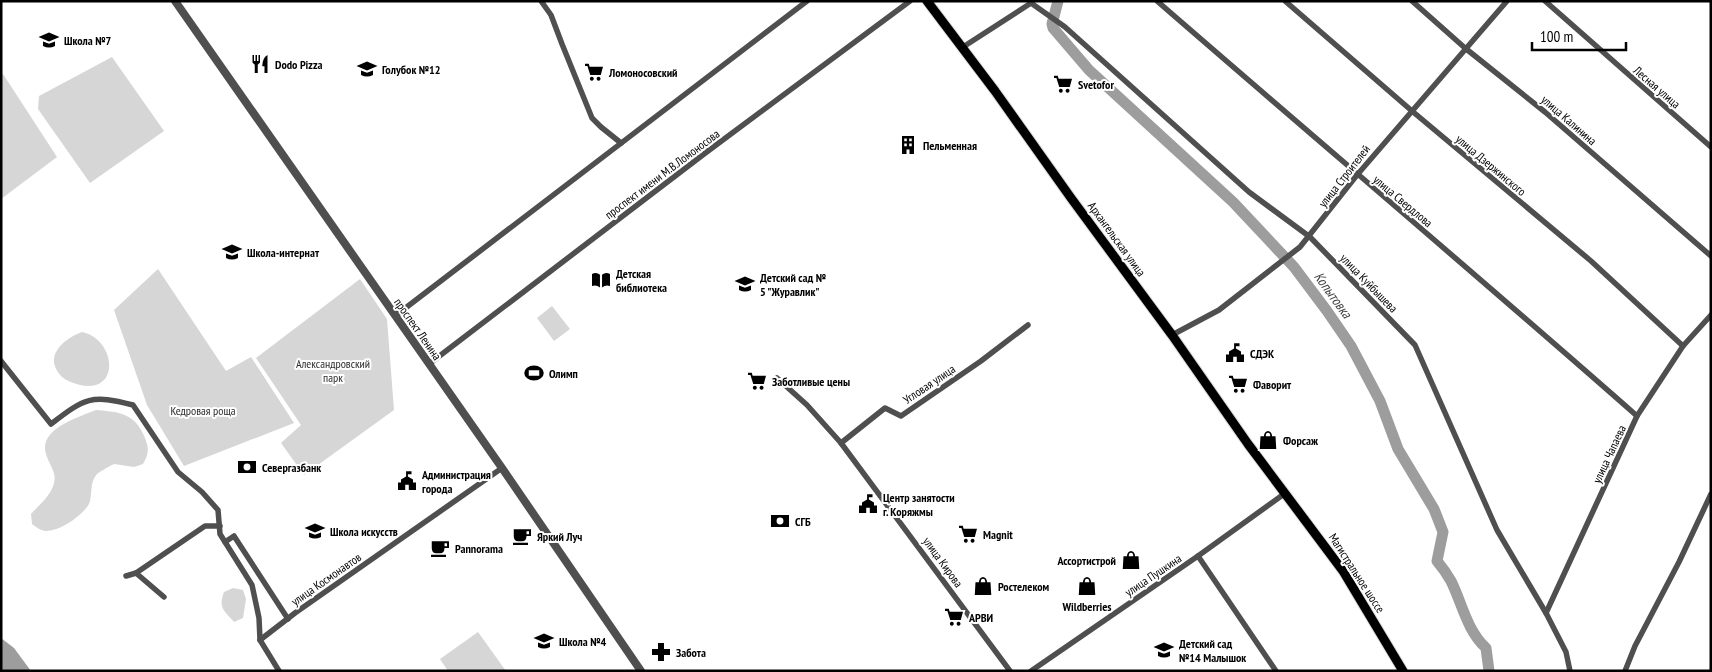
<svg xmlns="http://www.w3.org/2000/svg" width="1712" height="672" font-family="'PT Sans Narrow',sans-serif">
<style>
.green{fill:#d6d6d6}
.water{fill:#9d9d9d}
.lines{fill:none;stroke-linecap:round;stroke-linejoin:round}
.river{stroke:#9d9d9d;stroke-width:11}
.primary-casing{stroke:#dbdbdb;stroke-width:11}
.minor{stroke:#4f4f4f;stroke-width:5.5}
.tertiary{stroke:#4f4f4f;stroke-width:8}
.primary{stroke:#000;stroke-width:9}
.labels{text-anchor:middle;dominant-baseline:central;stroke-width:4;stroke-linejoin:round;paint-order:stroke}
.poi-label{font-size:12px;font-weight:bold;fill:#000;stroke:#fff;text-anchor:start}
.street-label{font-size:12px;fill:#000;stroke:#fff}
.park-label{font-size:12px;fill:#2d2d2d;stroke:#fff}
.water-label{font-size:14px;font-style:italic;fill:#3e3e3e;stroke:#fff}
</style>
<rect width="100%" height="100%" fill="#fff"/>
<g class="green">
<polygon points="112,57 164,131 90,183 38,109 39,96"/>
<polygon points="3,74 57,157 1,199 1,75"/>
<polygon points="158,269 226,371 251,357 294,423 184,466 147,405 114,310"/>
<polygon points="360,279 387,319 394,410 304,475 281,443 301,425 256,358"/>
<polygon points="552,306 570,329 554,341 537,318"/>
<path d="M82,332C116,339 121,394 80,385C73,383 67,381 62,377C42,357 63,339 82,332Z"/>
<path d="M96,410C120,412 135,413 145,438C149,448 149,454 143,464L134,467L114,464C108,467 102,470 97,474C89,483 93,494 89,504C82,516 60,531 46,531C41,531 36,527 32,524L31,514C39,505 51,496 54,483C57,472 49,465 46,454C38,429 79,417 96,410Z"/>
<path d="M233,588L243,590L246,599L243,618L234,622C224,610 218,608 224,592Z"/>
<polygon points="478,632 506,671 448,671 440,659"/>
</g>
<polygon class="water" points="1,638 14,648 31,671 1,671"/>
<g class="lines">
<path class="river" d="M1058,1L1052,24L1053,28L1089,70L1233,202L1294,267L1327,311L1351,346L1380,401L1398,449L1434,509L1443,532L1437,561C1442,567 1447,574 1451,581C1462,603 1467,631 1486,648L1489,671"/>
<g class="primary-casing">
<polyline id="primary" points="927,1 995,91 1071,198 1172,335 1248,444 1343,571 1403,671"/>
</g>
<g class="minor">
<polyline points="541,1 551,15 562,44 592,118 601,127 621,143"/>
<path d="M1157,1C1317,140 1478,276 1637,416"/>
<polyline points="1285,1 1412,111 1591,261 1683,346"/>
<polyline points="1412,1 1465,48 1545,112 1711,256"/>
<polyline points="1545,1 1711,147"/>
<polyline points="963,47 1031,3 1065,27 1249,192 1310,237 1415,345 1497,530 1546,613 1566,652 1570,671"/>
<polyline points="395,316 807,1"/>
<polyline points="1172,335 1219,310 1300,247 1357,175 1507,1"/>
<path d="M1,361L51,424C85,398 91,394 133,405L178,472L202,492L218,510L220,534L252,585L259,618L260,640L279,671"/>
<polyline points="429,364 704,154 910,1"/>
<polyline points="777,378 807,405 841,443 1010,671"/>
<polyline points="841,443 885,408 901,416 981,361 1028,325"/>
<polyline points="225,542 234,536 288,619"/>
<polyline points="1198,556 1276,671"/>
<polyline points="136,573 205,526 220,526"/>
<polyline points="126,576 136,573 164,597"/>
<polyline points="1546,613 1637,416 1683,346 1711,315"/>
<polyline points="260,640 295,613 502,468"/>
<polyline points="1031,671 1198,556 1284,494"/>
<polyline points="1625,671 1635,646 1679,562 1711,494"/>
</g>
<polyline class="tertiary" points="175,1 502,468 641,671"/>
<use href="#primary" class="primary"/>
</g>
<defs>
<g id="school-bare" transform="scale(1.5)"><path d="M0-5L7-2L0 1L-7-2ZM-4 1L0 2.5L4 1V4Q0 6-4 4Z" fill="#000" stroke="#fff" stroke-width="2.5" paint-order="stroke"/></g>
<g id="restaurant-bare" transform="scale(1.5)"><path d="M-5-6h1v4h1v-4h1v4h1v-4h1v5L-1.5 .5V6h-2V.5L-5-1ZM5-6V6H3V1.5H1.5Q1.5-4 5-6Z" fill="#000" stroke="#fff" stroke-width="2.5" paint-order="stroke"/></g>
<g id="supermarket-bare" transform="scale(1.5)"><path d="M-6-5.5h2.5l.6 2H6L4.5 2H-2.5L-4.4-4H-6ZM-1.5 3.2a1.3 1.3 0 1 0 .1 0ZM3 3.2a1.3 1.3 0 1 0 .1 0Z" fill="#000" stroke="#fff" stroke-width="2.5" paint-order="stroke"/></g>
<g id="building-bare" transform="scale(1.5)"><path d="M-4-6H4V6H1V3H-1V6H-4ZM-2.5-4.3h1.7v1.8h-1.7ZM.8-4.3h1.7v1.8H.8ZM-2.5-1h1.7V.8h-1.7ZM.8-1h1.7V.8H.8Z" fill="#000" stroke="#fff" stroke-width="2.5" paint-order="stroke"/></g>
<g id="library-bare" transform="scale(1.5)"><path d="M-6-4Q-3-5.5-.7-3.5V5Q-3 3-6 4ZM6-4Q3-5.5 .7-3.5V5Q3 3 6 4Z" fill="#000" stroke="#fff" stroke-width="2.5" paint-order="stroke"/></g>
<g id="civic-bare" transform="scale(1.5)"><path d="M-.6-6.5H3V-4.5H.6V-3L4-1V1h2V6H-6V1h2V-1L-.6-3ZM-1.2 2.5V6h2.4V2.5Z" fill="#000" stroke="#fff" stroke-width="2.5" paint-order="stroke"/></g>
<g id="stadium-bare" transform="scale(1.5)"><path d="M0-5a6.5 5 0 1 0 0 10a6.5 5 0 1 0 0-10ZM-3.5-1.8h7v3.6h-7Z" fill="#000" stroke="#fff" stroke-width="2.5" paint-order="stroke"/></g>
<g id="shop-bare" transform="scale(1.5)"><path d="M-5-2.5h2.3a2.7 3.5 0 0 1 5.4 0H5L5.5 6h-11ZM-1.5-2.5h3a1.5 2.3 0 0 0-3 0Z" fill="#000" stroke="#fff" stroke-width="2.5" paint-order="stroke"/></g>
<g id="bank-bare" transform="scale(1.5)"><path d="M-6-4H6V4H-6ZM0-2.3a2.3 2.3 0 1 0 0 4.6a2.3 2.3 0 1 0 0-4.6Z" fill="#000" stroke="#fff" stroke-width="2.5" paint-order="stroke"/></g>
<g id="cafe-bare" transform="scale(1.5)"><path d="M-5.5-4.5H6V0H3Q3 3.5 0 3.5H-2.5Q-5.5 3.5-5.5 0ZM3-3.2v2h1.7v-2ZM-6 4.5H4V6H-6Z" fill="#000" stroke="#fff" stroke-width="2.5" paint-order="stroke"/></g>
<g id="pharmacy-bare" transform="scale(1.5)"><path d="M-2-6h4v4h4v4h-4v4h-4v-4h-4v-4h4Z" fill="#000" stroke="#fff" stroke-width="2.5" paint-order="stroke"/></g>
</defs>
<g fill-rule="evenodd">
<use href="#school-bare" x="49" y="40"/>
<use href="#restaurant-bare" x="260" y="64"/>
<use href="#school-bare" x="367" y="69"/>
<use href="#supermarket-bare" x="594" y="72"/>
<use href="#supermarket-bare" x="1063" y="84"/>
<use href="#building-bare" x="908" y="145"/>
<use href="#school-bare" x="232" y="252"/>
<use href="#library-bare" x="601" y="280"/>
<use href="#school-bare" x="745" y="284"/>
<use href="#civic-bare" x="1235" y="353"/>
<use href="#stadium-bare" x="534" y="373"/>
<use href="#supermarket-bare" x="757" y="381"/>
<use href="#supermarket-bare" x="1238" y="384"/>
<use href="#shop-bare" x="1268" y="440"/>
<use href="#bank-bare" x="247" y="467"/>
<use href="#civic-bare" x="407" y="481"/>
<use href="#civic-bare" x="868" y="504"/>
<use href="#bank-bare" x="780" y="521"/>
<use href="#school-bare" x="315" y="531"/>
<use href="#supermarket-bare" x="968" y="534"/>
<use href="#cafe-bare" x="522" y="536"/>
<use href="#cafe-bare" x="440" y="548"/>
<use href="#shop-bare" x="1131" y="560"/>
<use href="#shop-bare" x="983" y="586"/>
<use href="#shop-bare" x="1087" y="586"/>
<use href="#supermarket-bare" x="954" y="617"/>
<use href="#school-bare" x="544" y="641"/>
<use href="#school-bare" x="1164" y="650"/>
<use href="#pharmacy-bare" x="661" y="652"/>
</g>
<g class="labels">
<g class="poi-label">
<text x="64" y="40">Школа №7</text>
<text x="275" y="64">Dodo Pizza</text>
<text x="382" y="69">Голубок №12</text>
<text x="609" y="72">Ломоносовский</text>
<text x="1078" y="84">Svetofor</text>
<text x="923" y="145">Пельменная</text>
<text x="247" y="252">Школа-интернат</text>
<text x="616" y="273">Детская<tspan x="616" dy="14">библиотека</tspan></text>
<text x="760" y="277">Детский сад №<tspan x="760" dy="14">5 "Журавлик"</tspan></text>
<text x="1250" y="353">СДЭК</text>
<text x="549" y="373">Олимп</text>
<text x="772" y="381">Заботливые цены</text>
<text x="1253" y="384">Фаворит</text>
<text x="1283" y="440">Форсаж</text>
<text x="262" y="467">Севергазбанк</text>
<text x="422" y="474">Администрация<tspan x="422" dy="14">города</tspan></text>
<text x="883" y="497">Центр занятости<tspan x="883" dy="14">г. Коряжмы</tspan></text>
<text x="795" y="521">СГБ</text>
<text x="330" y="531">Школа искусcтв</text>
<text x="983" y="534">Magnit</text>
<text x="537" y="536">Яркий Луч</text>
<text x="455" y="548">Pannorama</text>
<text x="1116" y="560" text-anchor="end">Ассортистрой</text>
<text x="998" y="586">Ростелеком</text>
<text x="1087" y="606" text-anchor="middle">Wildberries</text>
<text x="969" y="617">АРВИ</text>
<text x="559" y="641">Школа №4</text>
<text x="1179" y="643">Детский сад<tspan x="1179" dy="14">№14 Малышок</tspan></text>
<text x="676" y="652">Забота</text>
</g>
<g class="street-label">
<text transform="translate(1657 87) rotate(41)">Лесная улица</text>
<text transform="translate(1569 120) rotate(41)">улица Калинина</text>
<text transform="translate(1491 165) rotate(40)">улица Дзержинского</text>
<text transform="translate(662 174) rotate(-37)">проспект имени М.В.Ломоносова</text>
<text transform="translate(1344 176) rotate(-52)">улица Строителей</text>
<text transform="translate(1403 201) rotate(40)">улица Свердлова</text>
<text transform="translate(1117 239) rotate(54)">Архангельская улица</text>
<text transform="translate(1369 283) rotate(46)">улица Куйбышева</text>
<text transform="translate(418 329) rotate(55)">проспект Ленина</text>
<text transform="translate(929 384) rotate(-34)">Угловая улица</text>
<text transform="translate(1609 454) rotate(-65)">улица Чапаева</text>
<text transform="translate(943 562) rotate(54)">улица Кирова</text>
<text transform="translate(1357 573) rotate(57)">Магистральное шоссе</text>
<text transform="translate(1153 575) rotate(-34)">улица Пушкина</text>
<text transform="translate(326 579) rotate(-35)">улица Космонавтов</text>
</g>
<g class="park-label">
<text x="333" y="363">Александровский<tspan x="333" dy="14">парк</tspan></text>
<text x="203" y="410">Кедровая роща</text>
</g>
<g class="water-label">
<text transform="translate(1333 295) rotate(54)">Копытовка</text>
</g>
</g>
<rect width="1712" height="672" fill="none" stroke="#000000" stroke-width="5"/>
<path d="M1532 42v8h94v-8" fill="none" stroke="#000000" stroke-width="2.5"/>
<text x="1540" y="42" font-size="15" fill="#000000" stroke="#ffffff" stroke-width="4" paint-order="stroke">100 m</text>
</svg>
